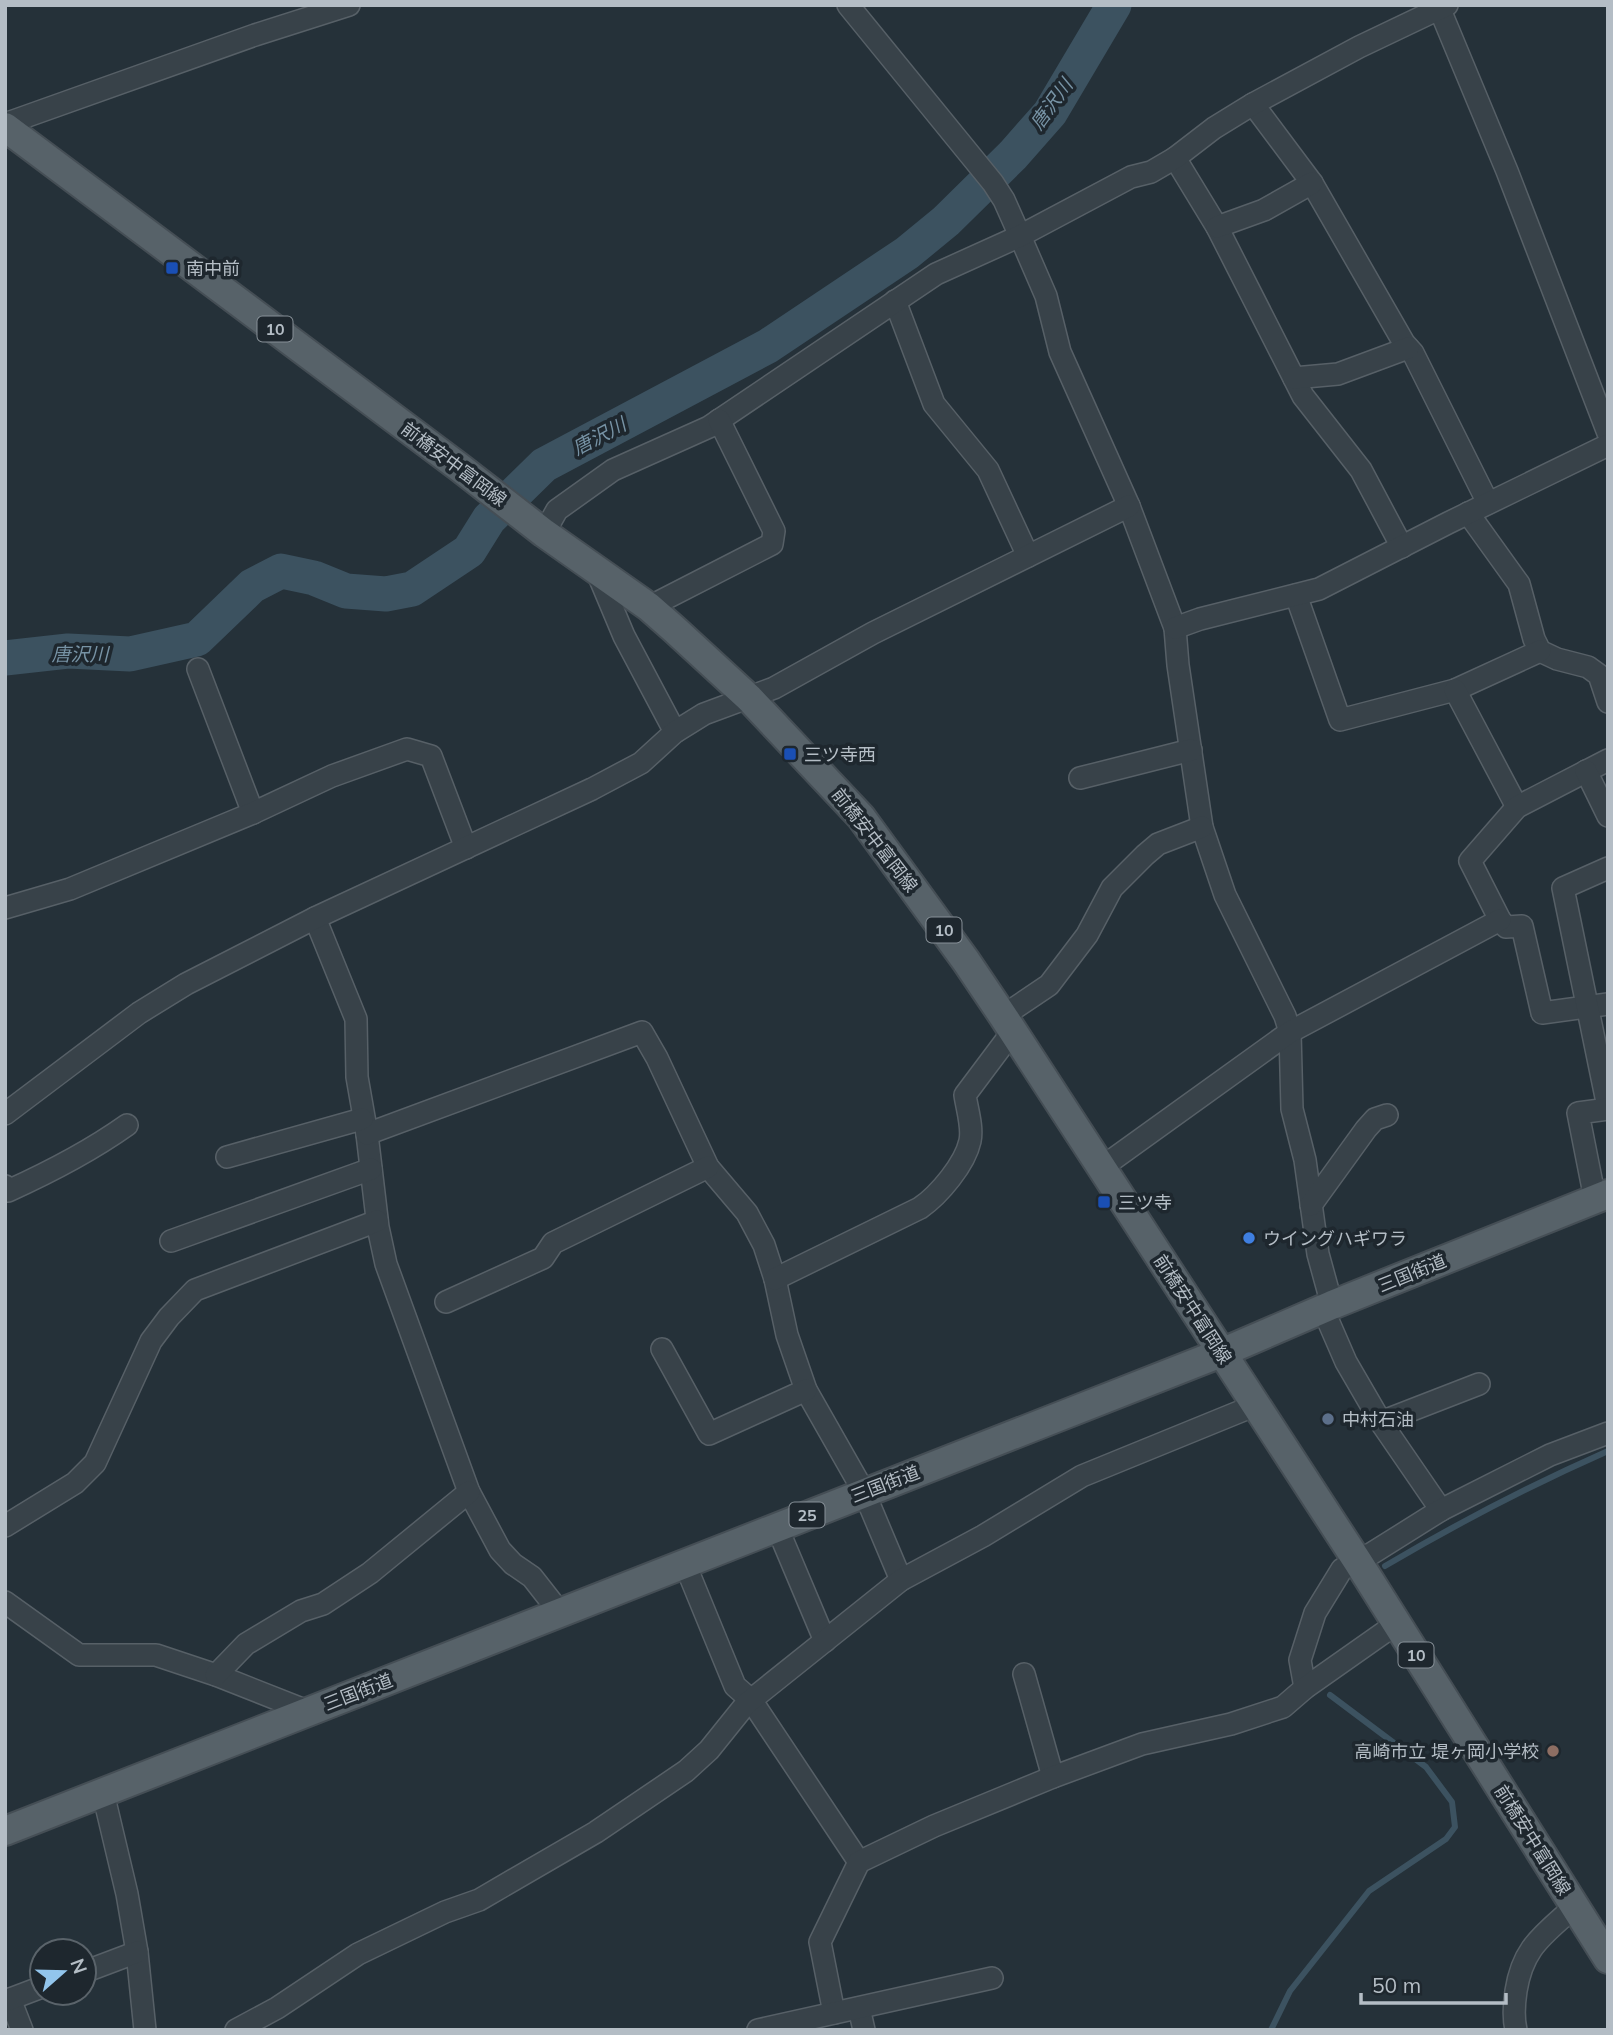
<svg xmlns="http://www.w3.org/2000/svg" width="1613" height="2035" font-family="Mulish,'Noto Sans JP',sans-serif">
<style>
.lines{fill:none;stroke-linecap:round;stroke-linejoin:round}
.stream{stroke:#3c5260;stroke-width:6}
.river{stroke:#3c5260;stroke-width:35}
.minor-casing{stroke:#576067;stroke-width:24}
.major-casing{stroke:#454e55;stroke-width:32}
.minor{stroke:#384249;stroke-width:21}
.major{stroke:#576269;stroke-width:28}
.transit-dot{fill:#1a4fb4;stroke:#1e272e;stroke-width:2.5}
.shop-dot{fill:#3f7fe0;stroke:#1e272e;stroke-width:2.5}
.service-dot{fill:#5c6f8a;stroke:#1e272e;stroke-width:2.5}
.education-dot{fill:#8d6e63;stroke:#1e272e;stroke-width:2.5}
.labels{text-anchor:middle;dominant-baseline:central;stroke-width:7;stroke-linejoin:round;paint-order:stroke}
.shield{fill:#1e272e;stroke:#879098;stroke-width:2}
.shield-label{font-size:16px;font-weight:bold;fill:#b4bdc5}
.poi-label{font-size:18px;fill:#b4bdc5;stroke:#1e272e;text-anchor:start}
.street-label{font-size:18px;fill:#b4bdc5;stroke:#1e272e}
.water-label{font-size:19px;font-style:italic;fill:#7793a5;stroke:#1e272e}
</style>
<rect width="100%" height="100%" fill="#253139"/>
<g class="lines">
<g class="stream">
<path d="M1385,1566C1458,1523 1531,1485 1608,1451"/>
<polyline points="1271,2030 1290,1991 1369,1891 1446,1839 1455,1827 1452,1802 1426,1767 1330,1695"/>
</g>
<polyline class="river" points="5,658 68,651 130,654 197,639 252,586 281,571 314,578 346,591 386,594 412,589 469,551 489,519 544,465 768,346 907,253 946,221 1013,155 1050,113 1114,5"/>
<g class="minor-casing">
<g id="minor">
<polyline points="848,5 993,183 1004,200 1020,236 1046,296 1060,352 1129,506 1175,628 1178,665 1202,827 1225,895 1285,1016 1290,1032 1292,1109 1305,1160 1318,1254 1332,1305"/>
<polyline points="1438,5 1507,171 1608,433"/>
<polyline points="1253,104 1312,183 1404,343 1413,353 1488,503"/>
<polyline points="5,124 255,35 349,5"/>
<polyline points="1175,158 1217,227 1303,396 1361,470 1402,547"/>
<polyline points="1217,227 1264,210 1312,183"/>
<polyline points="895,301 934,404 988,470 1028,556"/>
<polyline points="1294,378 1338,374 1408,348"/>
<polyline points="1468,513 1519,584 1534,639 1540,651 1557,659 1588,667 1599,675 1608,702"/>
<polyline points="544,533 557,510 613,470 709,427 936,274 1020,236 1131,177 1151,172 1175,158 1214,128 1253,104 1359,47 1447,5"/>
<polyline points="595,567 624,636 675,732"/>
<polyline points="1296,595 1340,720 1455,690 1540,651"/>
<polyline points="649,607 772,544 774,531 719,420"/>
<polyline points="1175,628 1200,619 1319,589 1448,523 1608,445"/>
<polyline points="198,669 253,813"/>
<polyline points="1455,690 1517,807"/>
<polyline points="1608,760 1517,807 1470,861 1500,920 1506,927 1522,926 1542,1013 1608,1004"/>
<polyline points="1586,771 1608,816"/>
<polyline points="1080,778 1191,750"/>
<polyline points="1608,868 1563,888 1608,1107"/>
<polyline points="5,908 70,889 253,813 332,776 407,749 431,756 466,848"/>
<polyline points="315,918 356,1019 357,1077 367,1134 378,1227 386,1264 469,1492 500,1550 513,1564 532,1577 561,1614"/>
<polyline points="1003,1016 1049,985 1087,935 1112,888 1145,855 1158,844 1202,827"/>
<polyline points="5,1114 139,1013 186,984 315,918 592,789 641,763 675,732 704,714 774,688 873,633 1129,506"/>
<polyline points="367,1134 642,1032 657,1058 708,1167 747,1213 764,1245 775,1279 787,1335 806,1390 864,1492 901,1580"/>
<polyline points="227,1157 362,1119"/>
<polyline points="1101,1168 1290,1032 1500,920"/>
<path d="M5,1186L8,1191C50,1172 89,1152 127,1125"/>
<polyline points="1595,1199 1578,1113 1608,1109"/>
<polyline points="1311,1205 1366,1129 1375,1119 1387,1115"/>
<polyline points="171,1241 371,1169"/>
<path d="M775,1279L920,1208C939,1195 965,1164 970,1141C973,1127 967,1109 965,1095L1013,1031"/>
<polyline points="446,1302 543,1258 553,1243 708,1167"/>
<polyline points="1323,1309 1346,1362 1382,1424 1441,1510"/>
<polyline points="662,1349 709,1434 806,1390"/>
<polyline points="1381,1422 1479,1384"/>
<polyline points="5,1526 75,1483 95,1463 151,1341 169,1317 195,1290 377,1221"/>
<polyline points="777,1527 825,1641"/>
<polyline points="685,1564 735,1686 751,1700 859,1862"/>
<polyline points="5,1602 79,1655 156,1655 216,1675 307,1711"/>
<polyline points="1024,1674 1053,1777"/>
<polyline points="216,1675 246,1644 301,1611 323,1604 370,1573 469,1492"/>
<polyline points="1305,1688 1300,1660 1315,1613 1342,1569 1358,1562 1441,1510 1550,1455 1608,1433"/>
<polyline points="103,1793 127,1894 137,1952 145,2030"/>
<polyline points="84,1972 137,1952"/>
<polyline points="10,1999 22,2030"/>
<polyline points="5,2001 42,1987"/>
<polyline points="859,2008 864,2030"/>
<polyline points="834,2013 820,1942 859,1862 934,1826 1053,1777 1142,1744 1231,1724 1283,1707 1305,1688 1396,1624"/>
<polyline points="236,2030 277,2008 358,1954 445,1912 479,1900 596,1832 686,1771 709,1750 746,1704 901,1580 983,1536 1082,1476 1256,1405"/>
<polyline points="758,2030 992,1978"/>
<path d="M1516,2030C1513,2017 1514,2004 1516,1991C1523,1946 1544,1935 1575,1906"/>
</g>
</g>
<g class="major-casing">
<g id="major">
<polyline points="5,127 459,467 544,533 649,607 674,629 749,698 861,817 966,961 1003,1016 1358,1562 1608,1959"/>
<polyline points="5,1831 1221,1353 1332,1305 1608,1194"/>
</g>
</g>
<use href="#minor" class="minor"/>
<use href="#major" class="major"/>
</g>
<g class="transit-dot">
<rect x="165" y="261" width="14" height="14" rx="3.5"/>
<rect x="783" y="747" width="14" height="14" rx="3.5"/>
<rect x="1097" y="1195" width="14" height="14" rx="3.5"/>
</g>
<circle class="shop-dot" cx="1249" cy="1238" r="7"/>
<circle class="service-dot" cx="1328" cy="1419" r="7"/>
<circle class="education-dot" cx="1553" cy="1751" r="7"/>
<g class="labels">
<g class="shield">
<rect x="257.5" y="316.5" width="35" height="25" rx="5"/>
<rect x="926.5" y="917.5" width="35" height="25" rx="5"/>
<rect x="789.5" y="1502.5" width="35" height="25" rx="5"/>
<rect x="1398.5" y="1642.5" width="35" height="25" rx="5"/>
</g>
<g class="shield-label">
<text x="275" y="329">10</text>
<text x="944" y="930">10</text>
<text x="807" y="1515">25</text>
<text x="1416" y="1655">10</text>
</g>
<g class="poi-label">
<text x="186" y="268">南中前</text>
<text x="804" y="754">三ツ寺西</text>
<text x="1118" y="1202">三ツ寺</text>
<text x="1263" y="1238">ウイングハギワラ</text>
<text x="1342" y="1419">中村石油</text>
<text x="1539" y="1751" text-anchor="end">高崎市立 堤ヶ岡小学校</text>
</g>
<g class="street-label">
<text transform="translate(454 464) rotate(37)">前橋安中富岡線</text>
<text transform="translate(875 840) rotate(52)">前橋安中富岡線</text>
<text transform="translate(1412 1273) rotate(-22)">三国街道</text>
<text transform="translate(1193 1309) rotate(57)">前橋安中富岡線</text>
<text transform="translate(885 1484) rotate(-21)">三国街道</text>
<text transform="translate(358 1692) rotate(-21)">三国街道</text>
<text transform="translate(1533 1840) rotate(58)">前橋安中富岡線</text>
</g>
<g class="water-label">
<text transform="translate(1051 104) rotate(-54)">唐沢川</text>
<text transform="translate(599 436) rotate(-28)">唐沢川</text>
<text x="80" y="654">唐沢川</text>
</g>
</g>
<rect width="1613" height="2035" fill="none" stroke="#b4bdc5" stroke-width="14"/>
<g transform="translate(63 1972) rotate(70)"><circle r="33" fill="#1e272e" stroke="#5a636a" stroke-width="2"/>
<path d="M0-5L12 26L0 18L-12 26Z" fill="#92c5ec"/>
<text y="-10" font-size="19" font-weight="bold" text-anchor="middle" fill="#b4bdc5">N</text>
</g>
<path d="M1361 1993v10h145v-10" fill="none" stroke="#b4bdc5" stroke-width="3.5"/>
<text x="1372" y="1993" font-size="21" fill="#b4bdc5" stroke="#1e272e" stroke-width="5" paint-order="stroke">50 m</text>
</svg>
